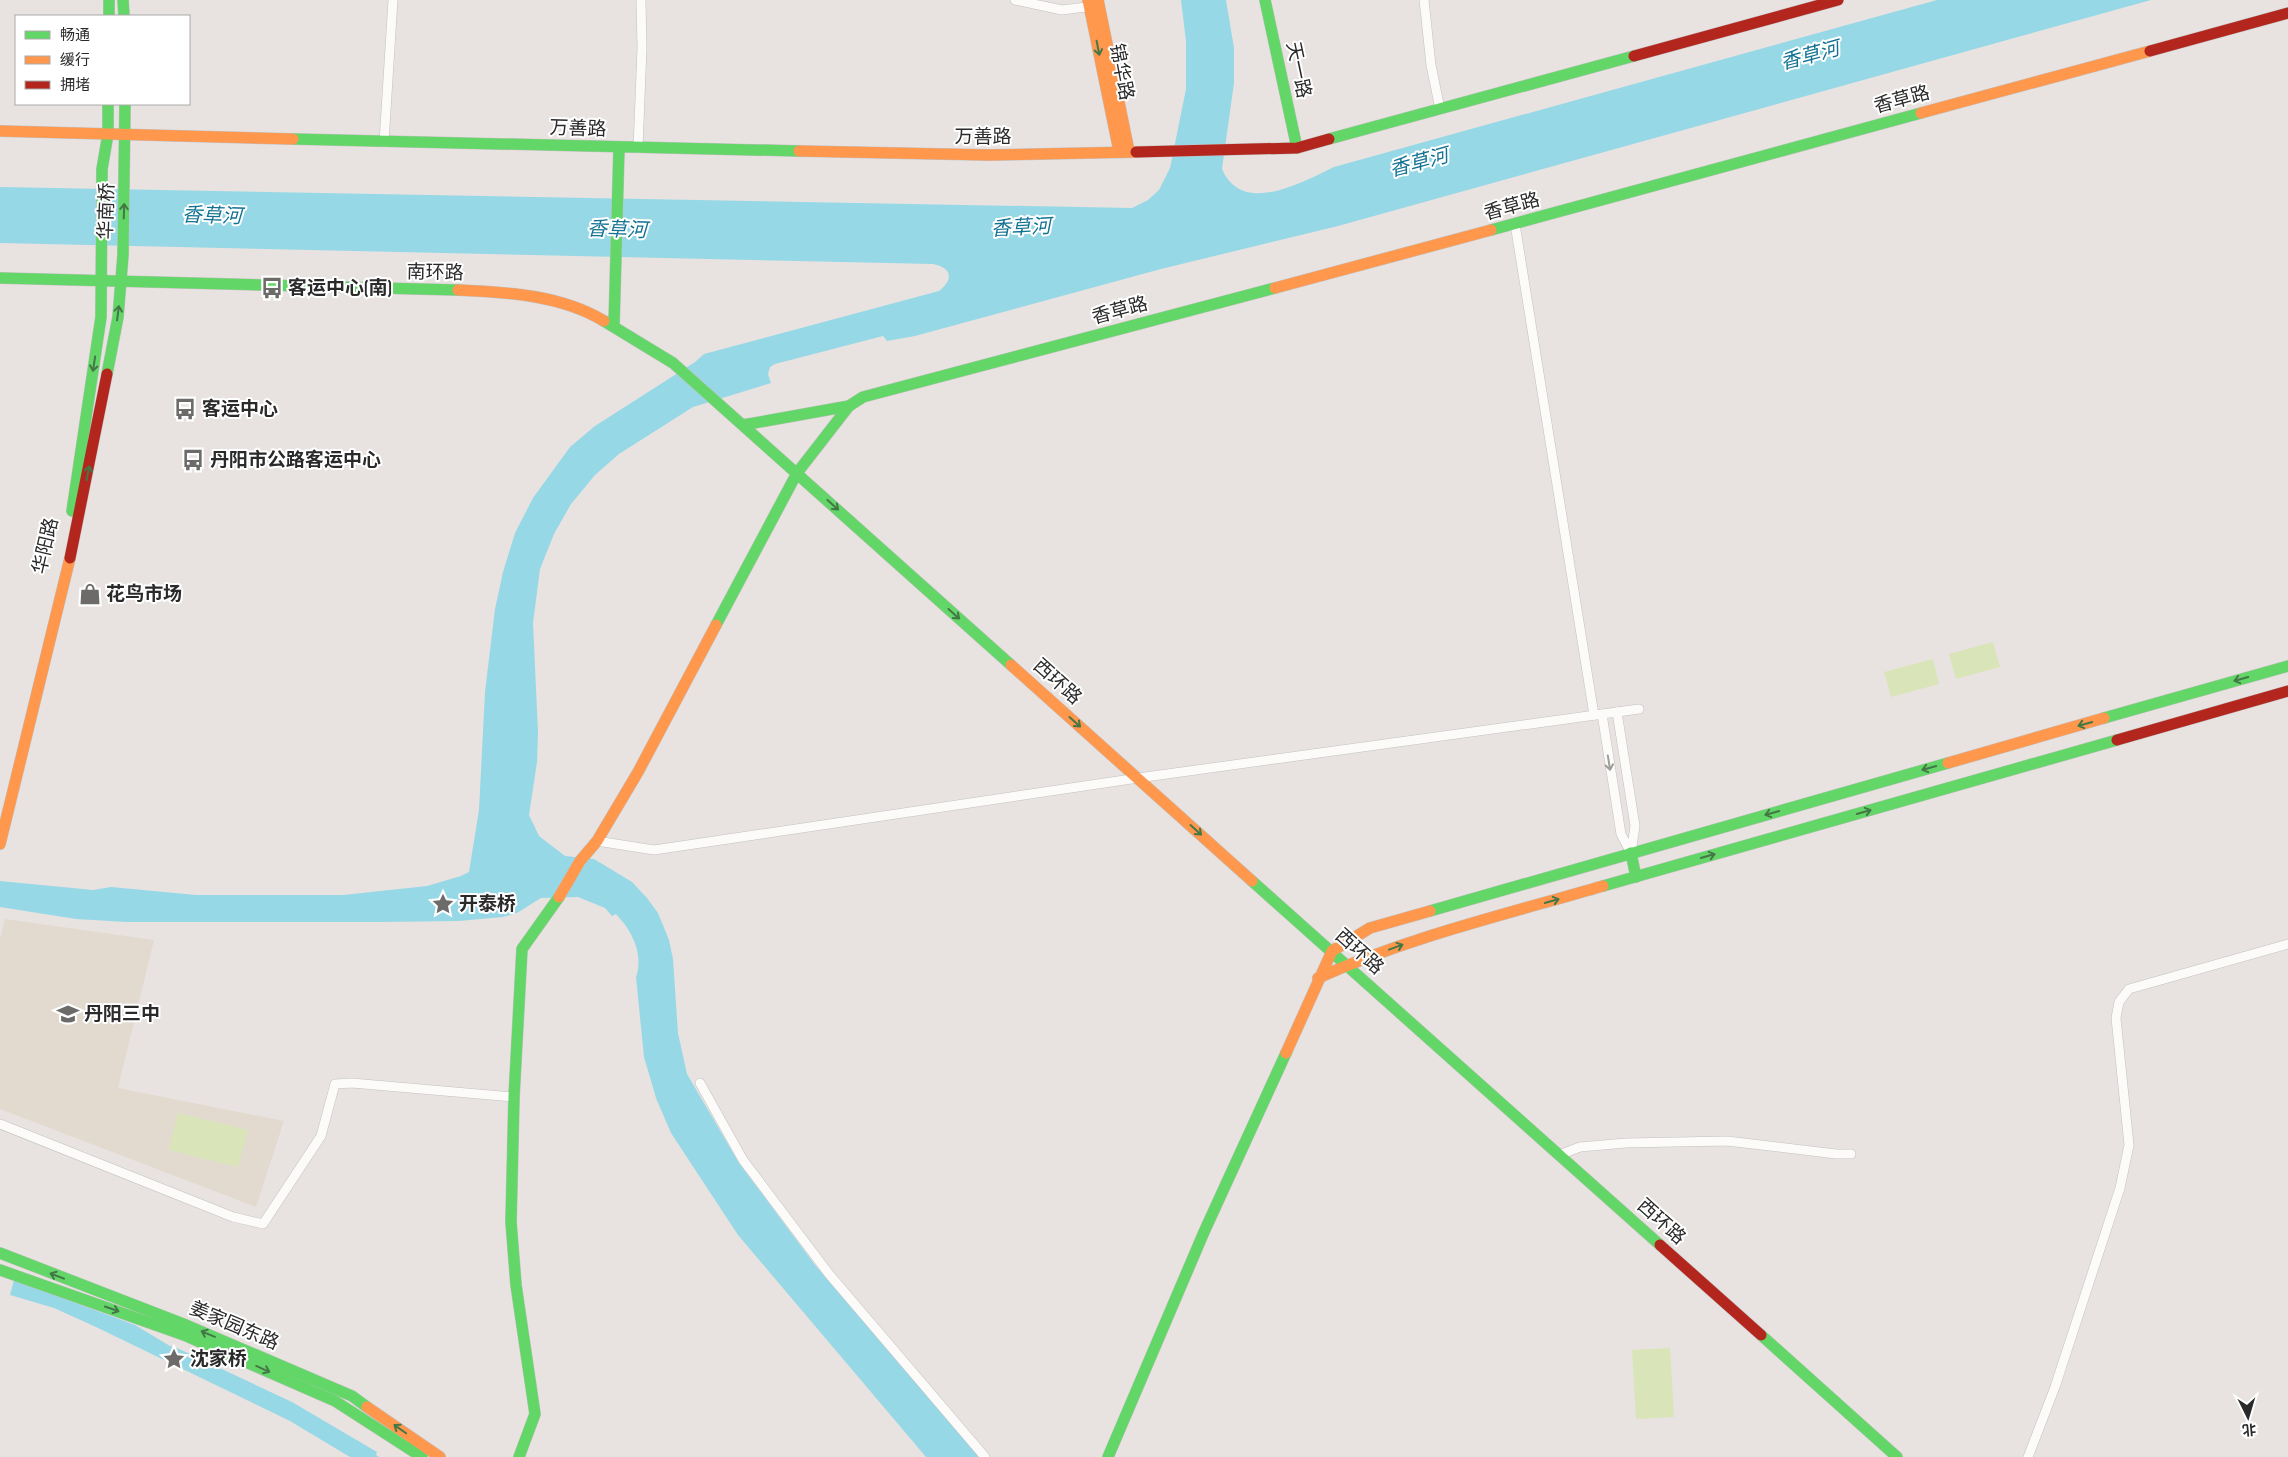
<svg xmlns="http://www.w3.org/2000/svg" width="2288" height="1457" font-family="'Sofia Sans Condensed','Noto Sans SC',sans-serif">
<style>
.education{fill:#e2dacf}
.pitch{fill:#d9e5b8}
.water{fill:#97d8e6}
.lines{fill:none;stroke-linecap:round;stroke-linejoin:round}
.street-casing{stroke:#c2c1c1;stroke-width:10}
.fast-casing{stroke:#c2c1c1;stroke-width:12}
.slow-casing{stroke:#c2c1c1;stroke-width:12}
.jam-casing{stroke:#c2c1c1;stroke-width:12}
.street{stroke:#fcfbfa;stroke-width:9}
.fast{stroke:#63d668;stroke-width:11}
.slow{stroke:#ff974d;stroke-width:11}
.jam{stroke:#b3261e;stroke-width:11}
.oneway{stroke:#447746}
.oneway2{stroke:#9e9d9c}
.labels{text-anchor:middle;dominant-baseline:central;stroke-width:4;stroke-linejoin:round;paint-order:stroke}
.street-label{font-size:19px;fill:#2a2a2a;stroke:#fff}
.poi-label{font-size:19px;font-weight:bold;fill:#2a2a2a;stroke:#fff;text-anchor:start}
.water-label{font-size:20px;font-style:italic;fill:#147393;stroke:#fff}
</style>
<rect width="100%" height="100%" fill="#e8e3e0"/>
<polygon class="education" points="5,919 154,940 118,1088 284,1121 256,1207 0,1109 0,939"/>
<g class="pitch">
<polygon points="1993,642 2000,667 1956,679 1949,654"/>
<polygon points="1933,659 1939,684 1891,697 1884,672"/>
<polygon points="178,1113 248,1130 238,1167 169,1150"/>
<polygon points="1670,1348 1674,1417 1636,1419 1632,1350"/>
</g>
<g class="water">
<path d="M1181,0H1226L1234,48V83L1222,169C1242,216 1301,183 1334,167L1937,0H2151L1338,226L1161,269L915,336L887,341L883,336L775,364L770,367L768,374L771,383L693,407L619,454L595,475L571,504L554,534L540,569L533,623L538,732L537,762L529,815L539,836L565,856L594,859L632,882L647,898L658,913L669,940L673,959L678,1033L687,1074L739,1163L815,1265L979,1457H926L738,1235L671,1133L656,1098L644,1057L636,977C644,954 632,931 616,914L612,916L605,908L578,897L541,898L517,913L503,917L459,921L380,922H127L76,919L0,907V881L93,890L111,887L196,895H343L427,886L461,876L469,872L479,810L485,692L495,609L503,572L515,533L533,498L570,447L595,426L695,362L704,354L939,291C954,279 952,268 933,264L0,243V187L1132,208L1148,200L1159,190L1170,168L1186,89V41Z"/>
<polygon points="14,1280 135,1325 170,1346 179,1349 292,1402 377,1452 376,1455 379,1457 350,1457 290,1421 96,1327 54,1308 10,1295"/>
</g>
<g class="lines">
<g class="street-casing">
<g id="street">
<polyline points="1015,0 1062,10 1094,6"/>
<polyline points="1424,0 1431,65 1440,109"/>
<polyline points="384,142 393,0"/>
<polyline points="638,148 642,48 641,0"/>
<polyline points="1515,224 1594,715"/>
<polyline points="1617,712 1635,826 1631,853"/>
<polyline points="1602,714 1621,834 1631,853"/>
<polyline points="597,841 654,850 1138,778 1639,709"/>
<polyline points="700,1083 743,1160 829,1274 985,1457"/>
<polyline points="0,1124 233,1217 263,1224 321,1136 335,1084 352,1083 514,1097"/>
<polyline points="1559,1155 1580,1147 1626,1143 1727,1141 1836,1154 1851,1154"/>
<polyline points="2028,1457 2055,1387 2120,1188 2129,1145 2116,1018 2119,1002 2129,989 2288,944"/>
</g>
</g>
<g class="fast-casing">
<g id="fast">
<polyline points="109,0 109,16"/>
<polyline points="123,0 124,16"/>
<polyline points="1265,0 1297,148"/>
<polyline points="293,139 799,151"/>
<polyline points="1329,139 1634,56"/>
<polyline points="1491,230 1921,113"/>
<polyline points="0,278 458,290"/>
<polyline points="604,321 673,363 1011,665"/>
<polyline points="614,325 619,148"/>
<polyline points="107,374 118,317 123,255 125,104"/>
<polyline points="743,425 849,406 863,397 1275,288"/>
<polyline points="72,511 101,317 102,169 108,134 108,104"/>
<polyline points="716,625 797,473 849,406"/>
<polyline points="2104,718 2288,666"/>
<polyline points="1631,853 1636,877"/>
<polyline points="1252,881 1660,1245"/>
<polyline points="1603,886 2117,740"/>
<polyline points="1430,911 1948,763"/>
<polyline points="0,1253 186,1325 352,1396 367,1407"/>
<polyline points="0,1270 184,1335 335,1401 422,1457"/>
<polyline points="1761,1335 1897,1457"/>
<polyline points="519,1457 535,1414 516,1285 511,1222 514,1097 522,949 559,897"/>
<polyline points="1108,1457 1204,1232 1286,1053"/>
</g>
</g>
<g class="slow-casing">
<g id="slow">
<polyline points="1088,0 1119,151"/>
<polyline points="1098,0 1129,151"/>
<polyline points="1921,113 2150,51"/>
<polyline points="0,131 293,139"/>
<polyline points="799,151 988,155 1136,152"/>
<polyline points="1275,288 1491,230"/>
<path d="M458,290C507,292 561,295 604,321"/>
<polyline points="1011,665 1252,881"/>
<polyline points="1948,763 2104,718"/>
<polyline points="0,844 70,558"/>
<polyline points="559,897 580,861 597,841 638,772 716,625"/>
<path d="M1318,978C1409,937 1507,914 1603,886"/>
<polyline points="1286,1053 1332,951 1370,928 1430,911"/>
<polyline points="367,1407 440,1457"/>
</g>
</g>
<g class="jam-casing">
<g id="jam">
<polyline points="2150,51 2288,13"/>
<polyline points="1634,56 1838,0"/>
<polyline points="1136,152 1297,148 1329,139"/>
<polyline points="70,558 107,374"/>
<polyline points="2117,740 2288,691"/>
<polyline points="1660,1245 1761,1335"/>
</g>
</g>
<use href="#street" class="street"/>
<use href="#fast" class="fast"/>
<use href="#slow" class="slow"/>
<use href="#jam" class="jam"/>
</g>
<defs><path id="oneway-shaft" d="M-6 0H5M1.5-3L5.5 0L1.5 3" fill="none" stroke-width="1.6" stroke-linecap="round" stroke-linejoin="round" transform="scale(1.25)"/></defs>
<g class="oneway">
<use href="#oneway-shaft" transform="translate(1098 48) rotate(79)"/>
<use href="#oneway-shaft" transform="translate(124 211) rotate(-88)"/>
<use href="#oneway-shaft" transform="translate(118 313) rotate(-83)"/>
<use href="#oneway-shaft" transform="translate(94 364) rotate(99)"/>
<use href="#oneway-shaft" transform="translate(88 473) rotate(-78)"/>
<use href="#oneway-shaft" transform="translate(833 505) rotate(42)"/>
<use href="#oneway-shaft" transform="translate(954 614) rotate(42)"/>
<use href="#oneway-shaft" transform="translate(2241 679) rotate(164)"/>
<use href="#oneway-shaft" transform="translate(1075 722) rotate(42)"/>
<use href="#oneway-shaft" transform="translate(2085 724) rotate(164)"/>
<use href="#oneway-shaft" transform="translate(1929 768) rotate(164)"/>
<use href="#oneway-shaft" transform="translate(1864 812) rotate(-16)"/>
<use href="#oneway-shaft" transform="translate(1772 813) rotate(164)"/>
<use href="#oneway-shaft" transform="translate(1196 830) rotate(42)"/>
<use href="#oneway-shaft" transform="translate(1708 856) rotate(-16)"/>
<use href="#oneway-shaft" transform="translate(1552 901) rotate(-16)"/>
<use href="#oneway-shaft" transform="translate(1396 947) rotate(-20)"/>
<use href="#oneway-shaft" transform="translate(57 1276) rotate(-159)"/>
<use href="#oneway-shaft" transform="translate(112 1309) rotate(19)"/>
<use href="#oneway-shaft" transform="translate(208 1334) rotate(-157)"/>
<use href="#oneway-shaft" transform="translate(263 1369) rotate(24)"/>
<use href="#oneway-shaft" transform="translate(400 1429) rotate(-145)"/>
</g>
<use class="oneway2" href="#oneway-shaft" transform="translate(1609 763) rotate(81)"/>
<defs>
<g id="bus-bare" transform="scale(1.725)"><path d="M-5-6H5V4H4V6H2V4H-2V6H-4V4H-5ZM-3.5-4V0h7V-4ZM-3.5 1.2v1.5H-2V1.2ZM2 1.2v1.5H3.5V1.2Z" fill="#6c6b6a" stroke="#fff" stroke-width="2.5" paint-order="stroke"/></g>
<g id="shop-bare" transform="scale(1.725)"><path d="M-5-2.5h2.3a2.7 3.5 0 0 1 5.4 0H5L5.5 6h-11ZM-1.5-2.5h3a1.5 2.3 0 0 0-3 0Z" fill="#6c6b6a" stroke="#fff" stroke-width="2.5" paint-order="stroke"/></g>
<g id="sight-bare" transform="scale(1.725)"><path d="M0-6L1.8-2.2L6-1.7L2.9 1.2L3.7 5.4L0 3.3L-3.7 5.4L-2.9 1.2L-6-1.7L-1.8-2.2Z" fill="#6c6b6a" stroke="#fff" stroke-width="2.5" paint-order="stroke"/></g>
<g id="school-bare" transform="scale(1.725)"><path d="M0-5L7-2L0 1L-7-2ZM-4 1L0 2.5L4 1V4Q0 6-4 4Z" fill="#6c6b6a" stroke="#fff" stroke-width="2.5" paint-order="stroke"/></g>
</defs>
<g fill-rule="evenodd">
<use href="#bus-bare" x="272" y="288"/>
<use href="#bus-bare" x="185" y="409"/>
<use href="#bus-bare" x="193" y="460"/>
<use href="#shop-bare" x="90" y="594"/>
<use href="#sight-bare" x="443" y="904"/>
<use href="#school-bare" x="68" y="1014"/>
<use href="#sight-bare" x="174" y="1359"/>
</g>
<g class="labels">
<g class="street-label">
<text transform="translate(1298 70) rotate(78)">天一路</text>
<text transform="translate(1121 72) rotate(79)">锦华路</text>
<text transform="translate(1902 100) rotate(-15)">香草路</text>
<text transform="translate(578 129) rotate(2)">万善路</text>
<text x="983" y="137">万善路</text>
<text transform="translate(1512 207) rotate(-15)">香草路</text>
<text transform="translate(107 211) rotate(-88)">华南桥</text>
<text transform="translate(435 273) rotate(1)">南环路</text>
<text transform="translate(1120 311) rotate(-15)">香草路</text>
<text transform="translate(46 546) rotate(-77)">华阳路</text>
<text transform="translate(1057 682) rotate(42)">西环路</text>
<text transform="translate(1359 952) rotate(42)">西环路</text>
<text transform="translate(1661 1222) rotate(42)">西环路</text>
<text transform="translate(234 1326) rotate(23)">姜家园东路</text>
</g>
<g class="poi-label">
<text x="288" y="288">客运中心(南)</text>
<text x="202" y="409">客运中心</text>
<text x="210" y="460">丹阳市公路客运中心</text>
<text x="106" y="594">花鸟市场</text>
<text x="459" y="904">开泰桥</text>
<text x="84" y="1014">丹阳三中</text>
<text x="190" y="1359">沈家桥</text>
</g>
<g class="water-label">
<text transform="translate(1810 56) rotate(-15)">香草河</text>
<text transform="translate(1419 163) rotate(-15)">香草河</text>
<text transform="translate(212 216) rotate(2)">香草河</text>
<text transform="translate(1021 228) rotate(-3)">香草河</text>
<text transform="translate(617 230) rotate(2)">香草河</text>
</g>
</g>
<rect x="15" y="15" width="175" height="90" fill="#ffffff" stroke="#aaaaaa"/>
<rect x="25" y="31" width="25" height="8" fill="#63d668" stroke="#aaaaaa"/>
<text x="60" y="40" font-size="15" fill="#2a2a2a">畅通</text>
<rect x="25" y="56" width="25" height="8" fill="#ff974d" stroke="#aaaaaa"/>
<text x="60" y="65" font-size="15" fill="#2a2a2a">缓行</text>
<rect x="25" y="81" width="25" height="8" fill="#b3261e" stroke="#aaaaaa"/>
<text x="60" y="90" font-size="15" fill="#2a2a2a">拥堵</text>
<g transform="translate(2248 1417) rotate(175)" stroke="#ffffff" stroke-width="4" paint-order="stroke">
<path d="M0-4L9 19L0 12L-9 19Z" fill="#2a2a2a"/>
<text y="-8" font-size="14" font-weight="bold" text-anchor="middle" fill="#2a2a2a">北</text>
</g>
</svg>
